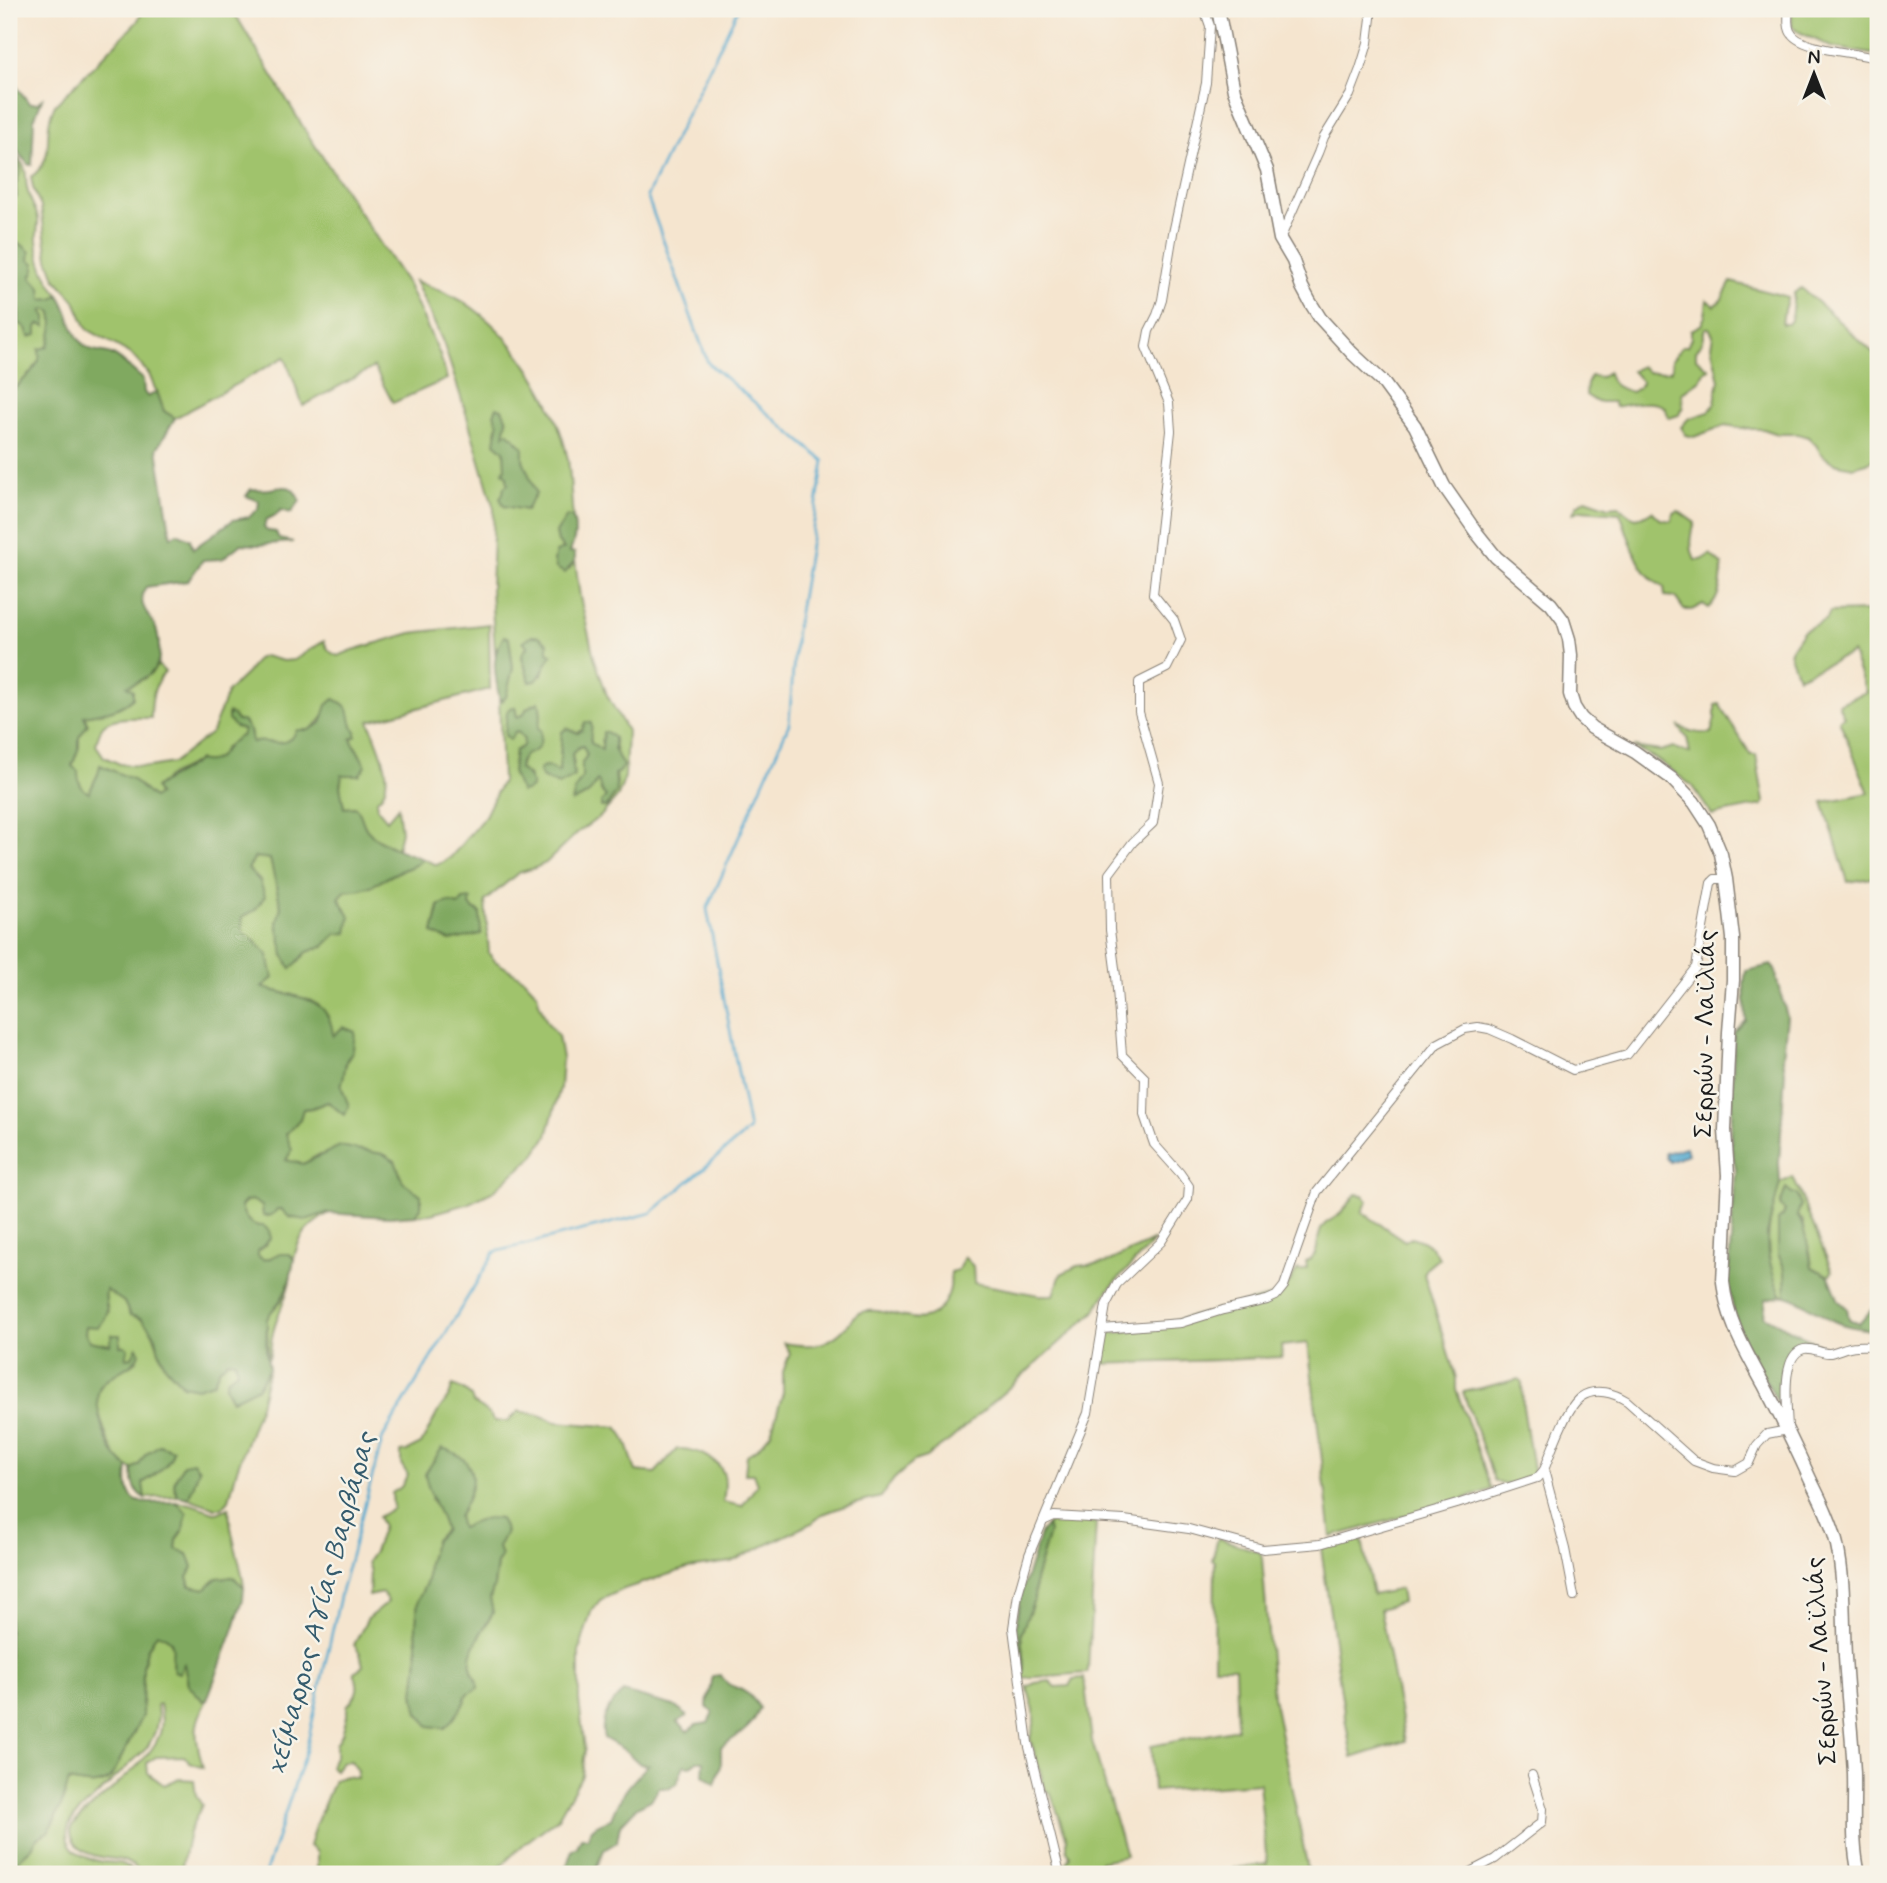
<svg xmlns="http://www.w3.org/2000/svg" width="1887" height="1883" font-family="Mynerve,sans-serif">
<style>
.green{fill:#a0c36c;stroke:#5e7044;stroke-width:2;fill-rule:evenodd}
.forest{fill:#80a960;stroke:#4e623e;stroke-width:2}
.water{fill:#52a9cf;stroke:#376276;stroke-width:2}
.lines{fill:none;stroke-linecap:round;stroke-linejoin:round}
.stream{stroke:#52a9cf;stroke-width:2.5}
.minor-casing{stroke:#888076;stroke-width:10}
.secondary-casing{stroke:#888076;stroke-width:15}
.minor{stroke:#fff;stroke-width:8}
.secondary{stroke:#fff;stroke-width:12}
.labels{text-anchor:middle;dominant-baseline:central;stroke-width:5;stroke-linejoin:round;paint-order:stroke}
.street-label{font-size:26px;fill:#1c1c1c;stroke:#f7f3e8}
.water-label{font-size:28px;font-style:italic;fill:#345b6d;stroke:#f7f3e8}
</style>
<rect width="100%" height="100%" fill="#f7f3e8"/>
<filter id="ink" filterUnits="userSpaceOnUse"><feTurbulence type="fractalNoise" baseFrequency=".0143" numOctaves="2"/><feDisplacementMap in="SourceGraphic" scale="14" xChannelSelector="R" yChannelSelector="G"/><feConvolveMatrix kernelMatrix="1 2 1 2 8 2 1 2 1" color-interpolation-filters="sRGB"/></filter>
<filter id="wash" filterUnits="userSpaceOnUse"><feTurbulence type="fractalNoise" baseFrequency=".00686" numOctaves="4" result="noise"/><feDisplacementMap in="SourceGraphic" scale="28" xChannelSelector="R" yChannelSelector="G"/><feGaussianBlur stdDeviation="1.57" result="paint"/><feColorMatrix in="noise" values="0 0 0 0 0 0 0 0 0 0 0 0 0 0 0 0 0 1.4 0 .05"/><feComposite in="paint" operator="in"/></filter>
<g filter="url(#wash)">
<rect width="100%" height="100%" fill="#f5e5cf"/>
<g class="green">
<path d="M144,9H232L308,135L408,285L440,355L447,379L393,403L374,367L303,406L285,357L175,418L164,411L149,374L131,354L87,329L75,301L55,278L48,259L41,207L33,188L31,177C59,156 40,133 55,105L137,22Z"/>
<polygon points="1792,9 1878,9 1878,55 1831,47 1799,32 1792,26"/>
<path d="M17,157C31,172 23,176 28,192C30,201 36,209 38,218C39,225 36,233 37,240C38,260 47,280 59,295L53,299L42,300L30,277L29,261L11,241L9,242C9,229 6,213 9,201C13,181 24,181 17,157Z"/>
<path d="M415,281C432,287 448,293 464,302C515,335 556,400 568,460C571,479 571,499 573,518L567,517L556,533L558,542L564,549L561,552L570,568L575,560L580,597L594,657L607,695L627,731L625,777L618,796L601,816L577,833L546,863L535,868L518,873L485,901L489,953L495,961L524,979L537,993L539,1003L547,1022L558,1036L562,1058L560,1088L547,1136L533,1157L492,1192L467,1204L431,1214L415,1215L421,1208V1195L403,1182L395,1161L383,1154L365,1152L318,1155L303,1164L286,1161V1134L300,1119L303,1109L312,1108L328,1102L343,1114L349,1106C346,1101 343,1095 342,1089C340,1079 347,1059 353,1050L333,1037L293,995L274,991L261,987L254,940L243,932L242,917L255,910L260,881L248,869L255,857L270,858L281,907L277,923L280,937L284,956L291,969L307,952L324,946L336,934L339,898L346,890C365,892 382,880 398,872C410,866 412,869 423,859L437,865L451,857L485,816L502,781L499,697L502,701L505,697L513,668L510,645L498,646L495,652L491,590L494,509L466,413L443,342ZM498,424L503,436L523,447V460L536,493L526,510L504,506L508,484L504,451L496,432ZM528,647L545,664L542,675L530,681L522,658L523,652ZM539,702C543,732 524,743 519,769L528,775L532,784L517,785L512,772L515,751L523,746L524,740L520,733L515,732L507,723V712L510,708L515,707L517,718L523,716L527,708ZM567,728L577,733L582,730L590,736L591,743L603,750L601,740L614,738C614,746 616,750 617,757C618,766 615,775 617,783L601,803L606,796L601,791L599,782L596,780L575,790L582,778V763L587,755L583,746L579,747L572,754L574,764L559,785L543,778L552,768L559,773L562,732ZM439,905H470L473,909L480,912V926L461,938L450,941L433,933Z"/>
<path d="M1731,282L1788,297L1784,310L1782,324H1788L1791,320L1794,293L1801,288C1827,308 1850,333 1875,354L1878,358V457L1867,463L1853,467L1834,463L1822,455L1816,445L1808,437L1798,434H1778L1763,429H1747L1726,425L1694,437L1686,435L1681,427L1688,419L1709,412L1715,402L1719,380L1711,346L1713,335L1709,328H1705L1701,344L1696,351V358L1709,369L1704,372L1700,380L1682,393L1683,407L1679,415L1669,418C1667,415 1667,410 1664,407C1655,399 1626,404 1615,407L1613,402H1597L1586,395L1587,384L1591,376L1601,377L1608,372C1609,385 1621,389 1632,392L1638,388L1642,382L1632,371L1641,366L1647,372H1664L1672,370V360L1682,346H1687L1691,338V330L1701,325L1705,316L1707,300L1715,306L1722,299Z"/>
<path d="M18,306V312L37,327L39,324L45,326L41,311L46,309L52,312C57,336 44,357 29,375C23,382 15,387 9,395V308Z"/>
<path d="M1586,499L1609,507L1619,506C1632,519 1636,522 1652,511L1660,519L1671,521L1674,513L1678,511L1695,523C1691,536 1689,548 1695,560H1702L1710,554L1722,565C1722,579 1720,599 1709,608L1703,604L1692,610H1684L1675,597L1665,596L1664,587C1637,575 1630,538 1620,513L1580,510L1573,513L1577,505Z"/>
<polygon points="1878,608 1878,877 1848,882 1823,802 1869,793 1839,720 1844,717 1838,704 1866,692 1852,653 1798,677 1789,652 1803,631 1827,619 1830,612 1873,611"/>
<path d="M489,624L490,689L369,721C377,743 399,783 377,800V808L387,820L398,807L401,832L397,849C384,842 369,837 363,823C359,816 361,813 355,807L344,808L340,786L342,775H359L360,755L351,739L356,732L324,715C320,725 292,742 281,743C271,744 263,741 251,743V732L229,713L244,730L241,736L225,748L218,759L208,763L198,760C189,767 171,773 166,778C160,784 161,793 153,799L132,779L100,766L98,774L89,793L82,789L72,767L79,747V737L88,724L83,716C102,712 118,712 133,698L127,686C141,681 149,677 158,665L165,672C153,685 151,700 151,718C138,718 116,716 105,724C99,728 98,738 96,745L104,757L120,764L149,767L173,763L212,732L228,691L247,673L257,659L264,656L283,661L294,660L324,641C327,649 330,653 338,656L353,650L411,633Z"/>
<path d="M1719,704L1751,755H1756L1764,802L1763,805L1712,815L1691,785L1655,758L1633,747L1660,751L1674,747L1679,750L1690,753L1687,738L1678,726C1690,732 1698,734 1711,733L1715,718V705Z"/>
<path d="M1793,1177L1832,1271L1829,1276L1812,1267L1810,1251L1803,1232V1221L1797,1215L1792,1193L1786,1189L1780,1205L1785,1210L1783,1216L1778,1220V1254L1785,1269L1786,1296H1782C1761,1257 1767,1222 1780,1183Z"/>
<path d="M1356,1194L1363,1195L1368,1201L1362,1212L1405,1241L1411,1237C1425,1241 1432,1246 1439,1258L1427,1268L1424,1274L1456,1378V1389L1490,1485L1493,1489L1454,1502L1331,1537L1308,1343L1281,1346L1282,1357L1223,1360L1100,1364L1109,1333L1137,1330L1282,1294L1298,1269L1300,1271L1307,1268L1306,1262C1321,1254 1315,1245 1320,1232C1323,1221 1334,1220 1341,1213C1347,1207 1351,1200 1356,1194Z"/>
<path d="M252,1200L262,1206L277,1209L329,1213C308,1226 299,1234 294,1259C284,1250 276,1256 265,1260L258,1256V1251L267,1243L257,1226L249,1222L243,1214L240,1206L246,1201Z"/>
<path d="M1155,1240L1108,1290L1094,1312L950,1440L926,1457L914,1461L894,1479L881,1497L842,1507L823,1514L812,1523L731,1562L688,1568L624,1589L600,1600L591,1612L579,1652V1701L585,1750L582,1775L558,1818L524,1844L492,1874H313L317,1869V1852L309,1846L315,1826L334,1780L346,1776L357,1778L358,1771L351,1761L341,1762L335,1770L330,1766L336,1755V1744L342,1734L347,1716V1706C358,1695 360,1687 354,1672L363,1666L360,1653L354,1645L368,1618L388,1602L383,1593L369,1596L370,1572L367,1562L374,1552L383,1526L378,1517L393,1508L392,1493L401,1487L408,1475L401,1464V1452L407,1451L421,1444L439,1410L449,1396L453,1385C462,1389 471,1392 473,1403L486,1411L494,1421H508L519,1411L539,1415L556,1422L617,1427C628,1439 630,1456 636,1471L655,1473L677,1449C688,1449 694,1450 704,1455C727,1466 727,1479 723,1502L742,1506L757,1485L753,1474H745L747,1455L758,1448L771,1433L783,1393V1372L790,1353L784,1343C808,1347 826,1348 844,1329C849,1324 853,1316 859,1313C887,1302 922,1338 944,1303C951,1291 951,1285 950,1272L958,1270L964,1257L973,1266L974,1283L1039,1295H1054L1061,1274L1077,1266L1105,1263ZM442,1448L463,1509L458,1517L461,1529C474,1522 485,1517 500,1519L498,1547L501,1557L497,1564L494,1586L490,1599L493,1613C486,1625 471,1647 470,1660C469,1668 474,1675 478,1681L467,1694L464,1704L414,1695L418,1658L416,1627L418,1600L427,1581L428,1563L435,1541L445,1530L440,1513L431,1499L435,1461Z"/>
<path d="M291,1276C288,1297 276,1316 272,1337C270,1346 272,1352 268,1360L267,1319L269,1314L281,1301Z"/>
<path d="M106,1289L124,1302L130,1315C134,1316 138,1317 141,1319C160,1330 156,1366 175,1375C186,1379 201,1380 213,1383L220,1368L228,1360L235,1361L237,1371L227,1379L225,1387L232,1400L258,1387L269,1368L260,1405L237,1469L229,1500L222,1508H215L188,1498L193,1487L199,1469L183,1464C177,1479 169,1482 179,1496L145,1498L142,1483L154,1476L173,1450L159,1445L145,1455L139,1465L132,1469C113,1461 107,1438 101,1419C98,1410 95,1401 98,1392C102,1378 125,1369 137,1361L132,1357L125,1359L120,1346L112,1335L110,1345L90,1342L85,1333V1326L108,1312L105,1296Z"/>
<path d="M1519,1379L1522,1382L1523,1407L1534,1475C1521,1480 1506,1490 1494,1480L1463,1392Z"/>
<path d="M176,1502L191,1504L217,1513L229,1508C229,1535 241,1560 244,1587L233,1577L217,1578L205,1589L190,1586L187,1577L193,1567L188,1554L176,1549L177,1540L183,1531L186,1513Z"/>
<polygon points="1063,1519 1096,1522 1088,1670 1087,1673 1022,1678 1024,1667 1021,1634 1034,1599 1035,1580 1049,1533 1047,1525 1051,1522"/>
<polygon points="1361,1535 1373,1595 1400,1589 1402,1602 1380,1609 1405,1741 1352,1758 1343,1706 1321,1548"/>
<polygon points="1218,1538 1260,1552 1262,1558 1273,1696 1309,1874 1233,1874 1234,1868 1267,1864 1259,1783 1153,1791 1151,1746 1237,1729 1235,1667 1214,1667 1215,1561 1212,1560"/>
<path d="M157,1632C177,1641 174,1646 172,1665L184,1662L188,1684L203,1701L207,1700C191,1729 196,1737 203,1768L190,1763L184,1756L156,1757L147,1763L148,1773L164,1785L178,1779L194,1780L196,1796L202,1805L189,1832L181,1871L178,1874H143C137,1868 129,1862 121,1860C104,1857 88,1858 76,1844C73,1840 70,1834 71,1829C73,1823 80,1818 85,1813C106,1792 149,1762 159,1736C163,1726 162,1714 160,1704L157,1705L158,1716L155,1733L147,1748L77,1814C55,1838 73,1856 99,1861C107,1863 115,1862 122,1864C128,1866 132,1870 136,1874L118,1873L116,1874H17L14,1868L20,1858L32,1847L37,1838L54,1822L69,1781C83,1784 99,1788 111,1778L142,1716L143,1667L147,1650Z"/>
<polygon points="1084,1678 1092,1741 1126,1856 1100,1861 1100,1874 1067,1874 1065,1866 1070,1856 1067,1850 1067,1839 1050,1792 1046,1791 1030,1738 1034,1725 1034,1710 1027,1687 1035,1683 1050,1681 1056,1687 1069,1686 1073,1679"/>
</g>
<g class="forest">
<polygon points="9,76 29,103 37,103 42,99 34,120 32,165 29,165 20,155 9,132"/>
<polygon points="9,141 17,157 21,169 16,186 17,197 9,201"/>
<path d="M11,241L21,244L30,252L29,260L34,263V272L31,277L41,288L42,300L53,299L59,295C70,310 70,331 83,344C91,353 103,350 113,355C123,360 134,372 143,379L144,392L148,397L157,391L164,411L175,418L157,449L171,537L177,533L190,539L193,549L233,520L249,517L258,509L259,501L246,496L251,489C257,489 264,490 270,489C286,486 292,483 300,501L291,513L281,510L276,515L266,520L264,528L269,531L276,532L279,539L293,542L258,545L241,544L222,559L203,560L188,581L146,587C136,602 147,613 155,626C158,633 159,640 159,648C162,670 146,679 127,686L133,690V698C118,712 102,712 84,716L88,724L79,737V747L72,766L78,771C78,781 80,788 89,793L98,774L100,765L132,779L153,798L158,795L155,788C168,776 185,772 198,760C224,767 221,744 241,736L244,730L235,727L228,720V713L233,715L237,721H243C250,729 251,733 252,742C271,739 286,751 297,730H309L321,723L327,705L334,699C358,709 344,719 356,731V736L351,739L366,766L359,775H342L340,786L344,808L355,807C363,813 361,824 368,831C378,844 407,853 423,859C412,869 410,866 398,872C381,880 366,892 346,890L339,898L350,916L347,933L336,934L324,946L307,952L291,969L284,956L280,937L277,923L281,907L270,859L255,857L248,869L260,881L265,896L255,910L242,917L243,932L254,940L268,955L273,978L262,987C294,999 330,993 333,1036L343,1027L355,1032L353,1050L346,1061L344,1075L341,1086L349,1106L344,1115L328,1102L312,1108L303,1109L300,1119L286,1134L292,1150L286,1160L303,1164L340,1146L383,1154L395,1161L403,1182L421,1195V1208L415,1215L389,1217L326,1213L306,1220L289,1217L281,1209H277C274,1215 270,1217 263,1216L262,1206L252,1200L246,1201L241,1206C244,1218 250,1227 264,1226L269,1231L271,1238L258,1251V1256C266,1264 271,1256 279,1254C281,1254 287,1254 289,1254L294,1259C292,1273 289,1288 281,1299C277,1306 270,1311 267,1319L266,1353L269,1368L258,1387L232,1400L225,1387L227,1379L237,1371L235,1361L228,1360L220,1368L213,1383L197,1388L182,1385L165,1366L158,1348L156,1337L142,1319L130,1315L124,1302L106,1290C103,1308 114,1311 98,1327L86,1326L85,1333L90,1341L110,1345L112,1335H120V1346H125L128,1349L126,1358L132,1357L137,1347L140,1353C133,1369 114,1371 102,1384C91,1396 103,1433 110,1447C114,1454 122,1463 128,1468C122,1512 147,1502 176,1502L187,1513L183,1531L177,1540L176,1549L188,1554L193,1567L187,1577L190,1586L205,1589L217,1578L233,1577L244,1587L243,1599L234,1628L207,1700L203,1701L188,1684L184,1664L179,1673L174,1671C167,1652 183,1642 157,1633L147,1650L143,1667L142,1716L111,1778C99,1788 82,1784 69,1781L61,1806L48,1832L37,1838L32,1847L20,1858L14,1868L17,1874H9V395C18,383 33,374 39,360C40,359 39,351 39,349L48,347C51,335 55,325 52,312L46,309L42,310L46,317V326L39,324L37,327V335L29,337L26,328L19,323L18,306L9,308V242Z"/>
<polygon points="497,407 502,409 507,420 504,435 508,432 523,447 523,460 536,493 526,510 504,506 500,498 503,493 504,487 508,484 507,477 503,472 505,468 504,451 495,443 498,424 494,414"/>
<path d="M567,516L573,518C577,530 575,541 570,552L575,553V560L565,573L556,568L554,560L556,552L564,549L558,542L556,533Z"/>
<path d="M504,636L509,638L513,668L506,697L502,701L499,697C495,672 490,659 504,636Z"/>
<path d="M532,636H539L548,643V652L552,655C545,664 543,674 536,681L530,682L522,657L523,652L528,647L523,641Z"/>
<path d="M539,702L541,714L538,728L541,730C541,741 541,752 527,753L520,762L519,769C526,774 531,778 532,787L528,790L521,792L512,772L515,751L523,746L524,740L519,733L515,732L510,740L505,735L507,712L510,708L515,707L517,717L523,715L527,708Z"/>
<path d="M585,722L591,723C593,730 589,735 591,743L602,750L603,732H607L614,738V749L623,766L620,772L615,774L617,791L606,807H601V803L606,796L601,791L599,783L597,781C592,793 585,797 572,802L575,790L582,778V763L587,755L583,746L579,747L572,754L574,777L559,785L543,778L539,772L542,767L547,766L559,772L562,732L567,728L578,733L582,730Z"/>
<polygon points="471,899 470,905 473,909 480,912 481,934 450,941 433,933 440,905 448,902 459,905 463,900"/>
<path d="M1771,965L1776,971L1777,981L1787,1016L1783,1058L1785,1072L1779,1163L1780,1183L1767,1234L1768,1255L1776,1284L1782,1296L1766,1299L1764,1316L1827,1349C1819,1347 1812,1344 1804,1345C1776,1350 1784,1394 1785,1415L1742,1338L1734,1313L1728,1282L1736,1170L1731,1145L1734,1032L1746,1021L1744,983L1746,971Z"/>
<path d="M1786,1188L1792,1193L1796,1194L1801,1206L1797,1215C1804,1223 1810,1254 1812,1267L1829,1276L1839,1301L1847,1308L1849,1319L1859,1324L1873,1308L1878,1306V1320L1870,1330C1858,1328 1847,1327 1836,1322C1819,1315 1805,1301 1786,1296L1785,1269L1778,1254V1220L1783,1216L1785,1211L1780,1205Z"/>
<path d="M159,1445L173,1450C171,1465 154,1475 143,1483L145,1498C134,1493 132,1480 132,1469L139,1465L145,1455Z"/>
<path d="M442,1448C482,1460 476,1487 458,1517L461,1528C475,1522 485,1517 500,1519L506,1532L498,1547L501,1557L497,1564L494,1586L490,1598L493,1613C485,1626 468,1651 471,1666C472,1675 478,1679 478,1688L467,1694C463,1708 456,1717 445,1728L429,1726L418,1713L414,1695L418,1658L416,1627L418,1600L427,1581L428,1563L435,1540L445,1530C439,1510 428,1494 425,1474Z"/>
<path d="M193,1462L199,1469L193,1487L188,1498L179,1496C169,1482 177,1479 183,1464Z"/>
<polygon points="1047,1525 1049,1533 1035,1580 1034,1599 1021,1634 1024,1667 1022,1678 1016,1627 1020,1597 1040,1534"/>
<path d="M720,1675C730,1690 735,1684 748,1694C753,1698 756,1703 760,1708C751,1730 738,1735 721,1747V1766L715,1784L703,1775L704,1761H697L691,1766L684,1765L677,1783L668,1788H659L651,1800L637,1807L620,1825L617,1842L604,1850L594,1873L564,1874L572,1850L577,1847L581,1838H588C590,1826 600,1823 611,1819C620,1794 630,1784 648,1765L640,1764L626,1751L604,1738C599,1720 610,1703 623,1692L674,1706L687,1716L678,1722L688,1731L696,1725L708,1723L713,1713L707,1707C707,1695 713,1689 712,1676Z"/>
</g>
<polygon class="water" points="1686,1147 1688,1154 1670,1162 1666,1158 1665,1153"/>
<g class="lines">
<polyline class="stream" points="265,1874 306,1750 341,1592 383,1437 495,1252 651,1213 749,1130 707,909 789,724 796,630 824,461 708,363 647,196 738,9"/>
</g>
</g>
<g filter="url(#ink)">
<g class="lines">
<g class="minor-casing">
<g id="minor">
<path d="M1789,9C1788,16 1787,24 1790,31C1798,51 1859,52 1878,59"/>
<polyline points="1281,237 1318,153 1324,137 1350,95 1360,69 1368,43 1371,18 1369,9"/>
<polyline points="1102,1329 1181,1323 1223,1310 1267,1300 1276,1296 1284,1286 1317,1192 1437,1044 1465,1029 1478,1027 1489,1029 1512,1039 1573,1070 1627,1055 1696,967 1711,883 1715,879 1726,879"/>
<polyline points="1544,1470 1565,1549 1574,1596"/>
<path d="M1043,1521L1054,1516L1124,1520L1189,1529L1263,1549L1320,1544L1457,1504L1537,1478L1544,1470C1551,1452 1566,1407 1581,1397C1595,1387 1614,1393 1627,1401L1694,1461L1713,1468L1735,1471L1749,1463L1757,1445L1767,1434L1788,1430C1788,1411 1779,1355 1804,1349C1813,1347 1821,1354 1830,1353C1839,1351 1847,1346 1857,1346C1864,1345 1871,1347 1878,1345"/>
<polyline points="1060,1874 1028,1743 1013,1628 1018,1594 1029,1555 1088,1413 1106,1305 1117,1284 1161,1242 1188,1199 1189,1186 1180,1173 1154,1144 1144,1115 1145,1078 1122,1055 1116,976 1110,930 1109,874 1133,842 1153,823 1159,783 1139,712 1139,682 1167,668 1181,640 1174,620 1153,594 1171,431 1169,403 1146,347 1149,331 1157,315 1162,300 1173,233 1206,83 1210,26 1204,9"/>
<polyline points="1466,1874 1495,1859 1542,1822 1543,1809 1532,1775"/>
</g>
</g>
<g class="secondary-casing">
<path id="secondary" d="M1218,9L1234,91L1267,170L1280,239L1293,261L1302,287L1310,302L1320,318L1352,353L1382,381L1415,426L1444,486L1476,532L1496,557L1551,604L1563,620L1569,639L1571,655L1570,694L1574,707L1581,718L1592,728L1635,752L1671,778L1694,802L1709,825L1721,854L1726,879L1733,938V980L1729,1032L1725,1130L1728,1175L1723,1282C1727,1321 1746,1352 1764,1385C1781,1417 1796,1448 1811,1481C1821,1501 1832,1523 1837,1545C1845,1582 1843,1619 1845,1656C1847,1695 1852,1734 1854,1773C1855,1807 1851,1841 1859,1874"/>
</g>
<use href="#minor" class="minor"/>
<use href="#secondary" class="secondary"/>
</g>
</g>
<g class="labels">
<g class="street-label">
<text transform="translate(1706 1034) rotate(-89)">Σερρών - Λαϊλιάς</text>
<text transform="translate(1822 1661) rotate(-94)">Σερρών - Λαϊλιάς</text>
</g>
<g class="water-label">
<text transform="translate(322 1604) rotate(-75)">χείμαρρος Αγίας Βαρβάρας</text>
</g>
</g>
<rect width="1887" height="1883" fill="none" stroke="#f7f3e8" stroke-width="35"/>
<g transform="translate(1814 74)" stroke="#f7f3e8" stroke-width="5" paint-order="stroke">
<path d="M0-5L12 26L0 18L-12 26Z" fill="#1c1c1c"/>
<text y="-10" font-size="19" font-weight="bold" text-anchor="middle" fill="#1c1c1c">N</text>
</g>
</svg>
